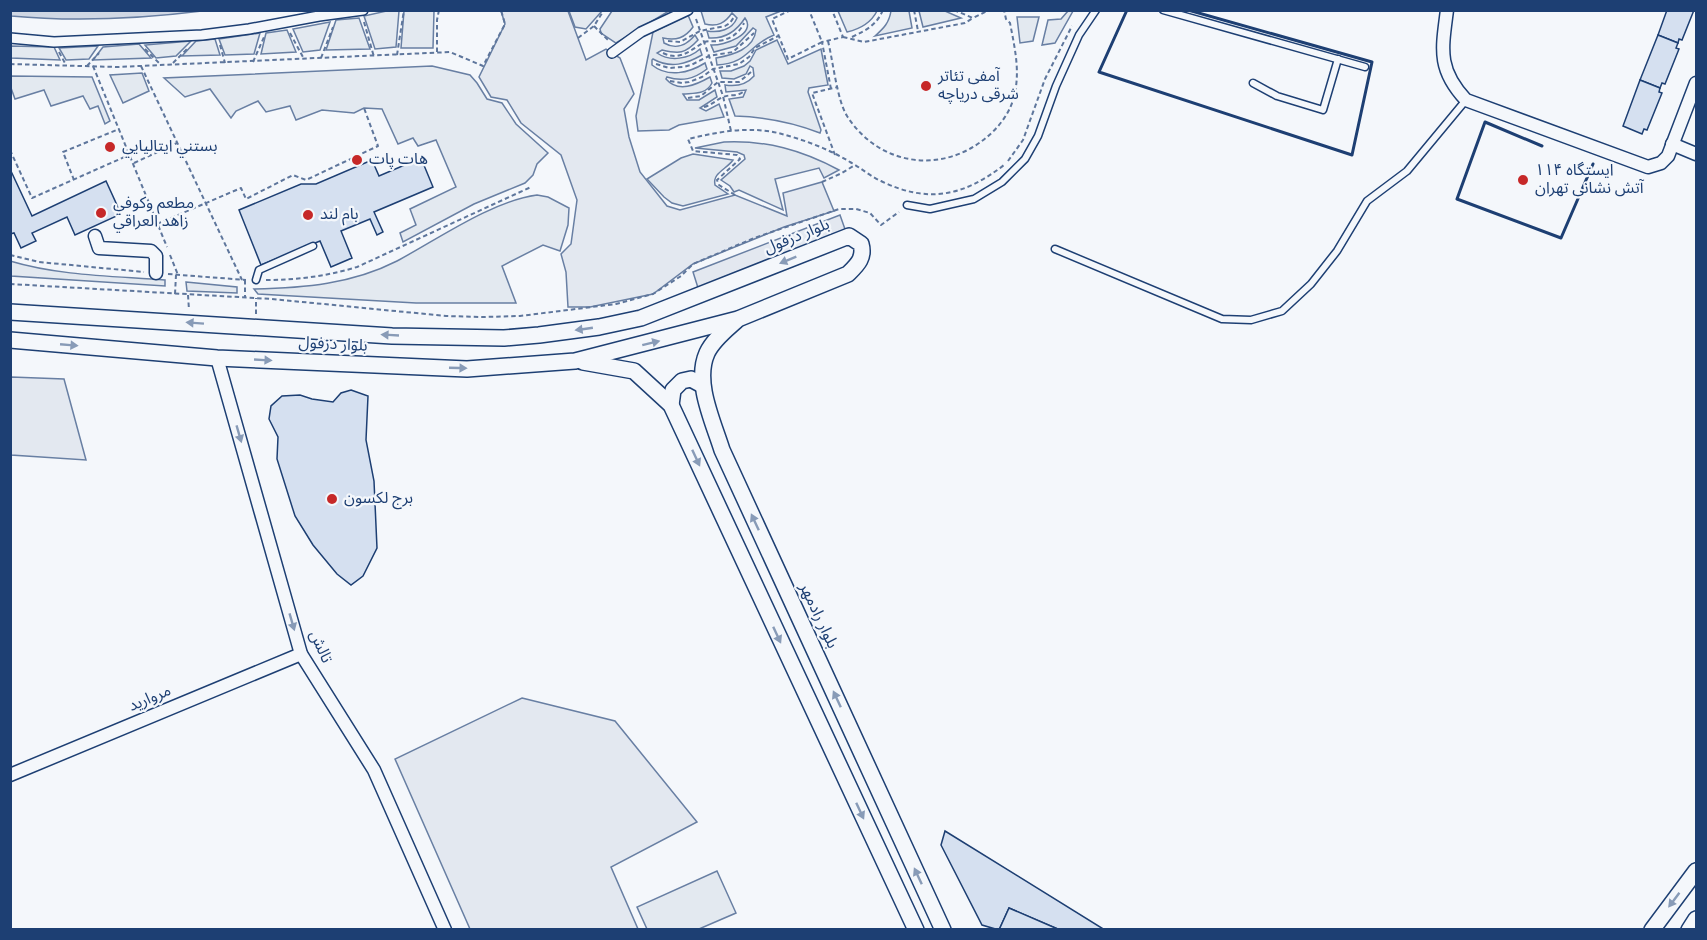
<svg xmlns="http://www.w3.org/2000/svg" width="1707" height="940" font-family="Overpass,'Noto Sans Arabic',sans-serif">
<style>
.green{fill:#e3e9f0;stroke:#687fa3;stroke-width:1.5}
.parking{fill:#e3e8f0;stroke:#687fa3;stroke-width:1.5}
.water{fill:#cfd7e4;stroke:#687fa3;stroke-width:1.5}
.building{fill:#d5e0f0;stroke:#1d3f73;stroke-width:1.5}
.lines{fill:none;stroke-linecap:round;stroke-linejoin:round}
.service-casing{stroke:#1d3f73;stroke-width:9}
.pedestrian-casing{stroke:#1d3f73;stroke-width:12}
.minor-casing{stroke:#1d3f73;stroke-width:15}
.tertiary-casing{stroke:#1d3f73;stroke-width:18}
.path{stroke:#5e769c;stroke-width:2;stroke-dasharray:4.5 3;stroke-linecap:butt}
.service{stroke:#f4f7fb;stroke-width:6}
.pedestrian{stroke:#f4f7fb;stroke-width:9}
.minor{stroke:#f4f7fb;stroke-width:12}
.tertiary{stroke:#f4f7fb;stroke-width:15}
.wall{stroke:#1d3f73;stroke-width:3}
.oneway{fill:#889bb7}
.poi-dot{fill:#c62828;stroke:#f4f7fb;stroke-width:2}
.labels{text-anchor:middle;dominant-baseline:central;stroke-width:4.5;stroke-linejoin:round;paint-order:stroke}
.poi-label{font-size:16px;fill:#1d3f73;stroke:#f4f7fb;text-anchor:start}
.street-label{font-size:16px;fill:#1d3f73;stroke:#f4f7fb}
</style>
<rect width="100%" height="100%" fill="#f4f7fb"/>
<g class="green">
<polygon points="391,10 399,11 396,47 375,49 364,16"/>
<polygon points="404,11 434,11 433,48 401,48"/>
<polygon points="569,11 602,11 586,29 575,27"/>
<polygon points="612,11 612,10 669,11 616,43 601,33 600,29"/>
<path d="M701,11V10L781,11L766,17L774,35C747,46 749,63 717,65L716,58C733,55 754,49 756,30L753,28L736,46L714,52L711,45C724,46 757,34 745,18C736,32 725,39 709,38L707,31C719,33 732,30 737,18L732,13C725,23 718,27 705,24Z"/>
<path d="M838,11H877C871,23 860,29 847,32Z"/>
<path d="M891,11H909L912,28L875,36C884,28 889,23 891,11Z"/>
<polygon points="919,11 945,11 961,18 923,27"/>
<polygon points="1068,11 1073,11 1055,43 1042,45 1048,20 1061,19"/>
<path d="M688,15L693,27C685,38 676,41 663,38L664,43C676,50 687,45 695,35L698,40C685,54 679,54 662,50L657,53C670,62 689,59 700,49L702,55C686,64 671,69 653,59L652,60V65C668,78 689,73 705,63L707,69C694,79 682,82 667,77L666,79C678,93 696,85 710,77L712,83C706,95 693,93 683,94L687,100H699L715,90L717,97L700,108L706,111L719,104L724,117L679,125L669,130L638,131L636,116L653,32Z"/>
<polygon points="1017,17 1039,17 1033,41 1020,43"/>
<polygon points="359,18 370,49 326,50 336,20"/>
<polygon points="330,22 320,50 303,52 293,29"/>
<polygon points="287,30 296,52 261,54 266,33"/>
<polygon points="260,33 254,54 225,55 219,39"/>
<polygon points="215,39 220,55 182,56 196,41"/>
<path d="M777,40L788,64L821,49L828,85L809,88L808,92L821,130L820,133C792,122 765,117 735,116L729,99L743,97L746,90L726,92L725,85C737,87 746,85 754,76L753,68L750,66L746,74L734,79L722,78L720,71H731L744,66L750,61L756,50Z"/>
<polygon points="191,41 176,56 156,58 145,45"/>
<polygon points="139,44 151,58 93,60 103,47"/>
<polygon points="10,46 54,47 60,60 11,58"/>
<polygon points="98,46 89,59 66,60 59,48"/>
<polygon points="432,66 470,75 477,83 487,99 502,103 516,124 548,153 537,164 533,175 525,183 474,204 403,242 400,233 416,225 410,209 456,187 436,140 418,146 413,138 398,144 382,109 364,108 354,113 322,110 296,120 290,106 266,112 258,101 236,111 231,118 210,89 185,97 164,78"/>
<polygon points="142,73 149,91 123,103 110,75"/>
<polygon points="10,76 92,77 110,121 105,124 98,106 90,109 83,96 51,106 44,90 15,99 11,88"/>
<path d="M724,142C766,140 802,150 839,170L824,178L819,168L775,179L783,210L739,190L734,192L730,186L721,180L745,159L744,155L737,152L695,148Z"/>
<path d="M693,154L733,160C727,169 712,173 715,185L728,194L683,206L672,203L664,197L647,179L681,158Z"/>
<path d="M537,195L548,197L569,208L568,225L560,251L543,245L502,266L516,303H416L258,294L254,289C304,288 352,284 397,261C438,239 492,201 537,195Z"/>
<path d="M10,261C60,276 114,276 165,280V286L11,276Z"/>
<polygon points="186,282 237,287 237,293 187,291"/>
<polygon points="717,871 736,913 699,929 647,929 637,907"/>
</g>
<g class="parking">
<polygon points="501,11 568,11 586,60 606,49 620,58 634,94 624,109 629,137 640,172 667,206 680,210 735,195 787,216 783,193 822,182 834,211 784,227 693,264 653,294 590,307 568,307 566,272 561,254 571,244 577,200 561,155 521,123 507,100 491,97 479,77 505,24"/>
<polygon points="840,215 846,232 699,291 693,272"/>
<polygon points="11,377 64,379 86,460 11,455"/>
<polygon points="522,698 615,721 697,822 611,867 638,929 470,929 395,759"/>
</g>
<path class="water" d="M10,11L11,10L202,11C138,19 75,22 11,16Z"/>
<g class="building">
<polygon points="1667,10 1694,10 1682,40 1679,39 1678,43 1658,35"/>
<polygon points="1658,35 1678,43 1676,48 1679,49 1665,84 1662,83 1660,88 1640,80"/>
<polygon points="1640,80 1660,88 1659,92 1662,93 1647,130 1644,129 1642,134 1623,126"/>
<polygon points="421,158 433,187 374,212 383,232 377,235 370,219 341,231 352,258 331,267 320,241 261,265 239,210 301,184 316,184 372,160 379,176"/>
<polygon points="10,169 32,216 106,181 121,214 75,235 67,217 32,233 36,241 21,248 14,233 10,234"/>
<polygon points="351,390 368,396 366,440 374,481 377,548 363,576 351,585 337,574 313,545 295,516 277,459 278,437 269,419 271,406 282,396 300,395 312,399 333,402 341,393"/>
<polygon points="945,831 1105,930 1060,930 1009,908 999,930 982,925 941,845"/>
<polygon points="1009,908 1060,930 999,930"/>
</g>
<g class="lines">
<g class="service-casing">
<g id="service">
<polyline points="1163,10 1365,67"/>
<polyline points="1253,83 1277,96 1323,110 1338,59"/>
<polyline points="907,205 930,209 974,199 1002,182 1025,159 1038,136 1056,86 1079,35 1096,10"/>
<polyline points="1055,249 1222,319 1251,320 1282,311 1311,284 1337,251 1367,201 1407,171 1466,100"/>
<polyline points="256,280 259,270 313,246"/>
</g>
</g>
<g class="pedestrian-casing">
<g id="pedestrian">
<polyline points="10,38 54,42 202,35 249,29 319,16 363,10"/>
<polyline points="612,53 641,32 688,10"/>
</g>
</g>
<g class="minor-casing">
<g id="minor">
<path d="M1447,10C1442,49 1437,69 1466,100L1648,167L1661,163L1668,156L1696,83"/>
<polyline points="1672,144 1696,154"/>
<polyline points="95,236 99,248 151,251 156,256 156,273"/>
<polyline points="217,358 301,654 374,770 445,930"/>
<polyline points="10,775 301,654"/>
</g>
</g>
<g class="tertiary-casing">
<g id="tertiary">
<path d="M10,312L392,336L504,338L539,335L599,327L641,318L849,236L861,244C865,258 857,265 848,274L738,319L575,361L467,369L217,358L10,340"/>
<path d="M736,321C726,330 713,340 707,353C694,382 713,421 722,450L943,930"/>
<polyline points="583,362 634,371 671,405 916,930"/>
<polyline points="671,405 673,390 682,381 691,379 702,385"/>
<polyline points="1652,930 1696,871"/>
<polyline points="1689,930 1696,919"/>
</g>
</g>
<g class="path">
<polyline points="791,10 772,19 788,59 822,42 809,10"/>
<polyline points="914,10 918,31"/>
<polyline points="954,10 973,18 989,10"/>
<polyline points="991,10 994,10"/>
<polyline points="696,19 723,96 731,131"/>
<polyline points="364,22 374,57"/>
<polyline points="594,26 609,41"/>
<polyline points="290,33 304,59"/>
<polyline points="843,37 864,42 965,23 973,18"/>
<path d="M852,37C866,30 876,26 883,10"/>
<polyline points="578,38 594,26 604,10"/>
<polyline points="668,41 680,42 700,31 725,26 730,23 734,17"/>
<path d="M828,41C833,61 837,100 847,116C879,166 942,175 987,137C998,128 1009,114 1013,100C1021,74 1015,49 1010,23L1006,19L1004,10"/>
<polyline points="220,45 225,63"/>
<polyline points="145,49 160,64"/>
<polyline points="59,52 66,65"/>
<polyline points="437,52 437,20 439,10"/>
<path d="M663,53C680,61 689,51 703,43C707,40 712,42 717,41C729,40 739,34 744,23"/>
<polyline points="397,55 404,10"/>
<polyline points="321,58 333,27"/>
<polyline points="253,62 264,37"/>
<polyline points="173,63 188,48"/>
<polyline points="10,64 117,67 450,52 483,66 505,24 501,10"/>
<polyline points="656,64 669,68 683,67 691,65 709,56 733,52 754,33"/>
<polyline points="87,66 99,53"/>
<polyline points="93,66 167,247"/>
<polyline points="141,66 242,280"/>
<polyline points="670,81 682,83 689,82 702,77 713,69 739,64 749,57 755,48 778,36"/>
<polyline points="831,89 822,42 843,37 832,10"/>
<polyline points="688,98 701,96 718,82 739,82 751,72"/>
<path d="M704,107C712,105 716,100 723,97C730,94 736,97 743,92"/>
<polyline points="10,150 32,198 129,155"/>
<polyline points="835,155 812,93 838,87"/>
<polyline points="1008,161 1023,140 1045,79 1072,26"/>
<polyline points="134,163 177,143"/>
<polyline points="74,180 63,152 119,129"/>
<polyline points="822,182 842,173 855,165"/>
<path d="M735,195L719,185L717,180L740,159L737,155L693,151L688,139C717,132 748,126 778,133C802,139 829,149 850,162C861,168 870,176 881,181C928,204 964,196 1004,165"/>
<polyline points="157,224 241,188 246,199 293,175 306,180 378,146 364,108"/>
<polyline points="10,255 39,262 144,272"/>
<polyline points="170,255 178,275"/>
<polyline points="168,274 246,280"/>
<polyline points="245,280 245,298"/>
<path d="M266,280C298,280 327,276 357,267L531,187"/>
<polyline points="10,284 272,299 446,316 482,317 520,316 616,304 653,294 681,276 693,264 754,238 839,209 856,209 870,213 881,225 899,212"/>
<polyline points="175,294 176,275"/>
<polyline points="188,295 189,310"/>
<polyline points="256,314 256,298"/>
</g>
<use href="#service" class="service"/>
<use href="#pedestrian" class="pedestrian"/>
<use href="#minor" class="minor"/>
<use href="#tertiary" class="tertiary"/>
<g class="wall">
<polyline points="1127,10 1099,72 1352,155 1372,62 1188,10"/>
<polyline points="1542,146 1485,122 1457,199 1561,238 1593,164"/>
</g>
</g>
<defs><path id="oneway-solid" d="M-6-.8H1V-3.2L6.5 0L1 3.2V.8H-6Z" transform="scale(1.5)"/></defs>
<g class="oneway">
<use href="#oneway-solid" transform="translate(788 260) rotate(158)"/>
<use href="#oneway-solid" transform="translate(195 323) rotate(-176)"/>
<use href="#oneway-solid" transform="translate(584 329) rotate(172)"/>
<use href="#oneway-solid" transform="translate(390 335) rotate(-177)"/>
<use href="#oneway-solid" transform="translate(651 343) rotate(-14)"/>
<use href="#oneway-solid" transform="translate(69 345) rotate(5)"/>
<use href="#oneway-solid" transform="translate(263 360) rotate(3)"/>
<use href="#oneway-solid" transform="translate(458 368) rotate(2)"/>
<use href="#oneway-solid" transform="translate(239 434) rotate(74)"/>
<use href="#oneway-solid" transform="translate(696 458) rotate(65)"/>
<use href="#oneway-solid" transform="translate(755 522) rotate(-115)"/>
<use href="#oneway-solid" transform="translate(292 622) rotate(74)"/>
<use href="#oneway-solid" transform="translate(777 635) rotate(65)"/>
<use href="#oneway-solid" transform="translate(837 699) rotate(-115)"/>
<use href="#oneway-solid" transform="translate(860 811) rotate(65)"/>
<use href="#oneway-solid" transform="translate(918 876) rotate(-115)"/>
<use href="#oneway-solid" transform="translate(1674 900) rotate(127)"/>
</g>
<g class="poi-dot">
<circle cx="926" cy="86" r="6"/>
<circle cx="110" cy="147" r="6"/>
<circle cx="357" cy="160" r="6"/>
<circle cx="1523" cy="180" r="6"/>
<circle cx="101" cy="213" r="6"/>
<circle cx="308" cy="215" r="6"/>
<circle cx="332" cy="499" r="6"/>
</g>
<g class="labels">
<g class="poi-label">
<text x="938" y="77">آمفی تئاتر<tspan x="938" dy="18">شرقی دریاچه</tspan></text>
<text x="122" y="147">بستني ايتاليايي</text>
<text x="369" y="160">هات پات</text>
<text x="1535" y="171">ایستگاه ۱۱۴<tspan x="1535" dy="18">آتش نشانی تهران</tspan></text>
<text x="113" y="204">مطعم وكوفي<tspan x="113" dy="18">زاهد العراقي</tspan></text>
<text x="320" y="215">بام لند</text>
<text x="344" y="499">برج لکسون</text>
</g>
<g class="street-label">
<text transform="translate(797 237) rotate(-22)">بلوار دزفول</text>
<text transform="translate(333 345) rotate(3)">بلوار دزفول</text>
<text transform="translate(818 616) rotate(65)">بلوار رادمهر</text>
<text transform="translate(320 647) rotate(66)">تالش</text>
<text transform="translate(150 699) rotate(-23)">مروارید</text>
</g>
</g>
<rect width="1707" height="940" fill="none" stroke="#1d3f73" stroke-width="24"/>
</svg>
